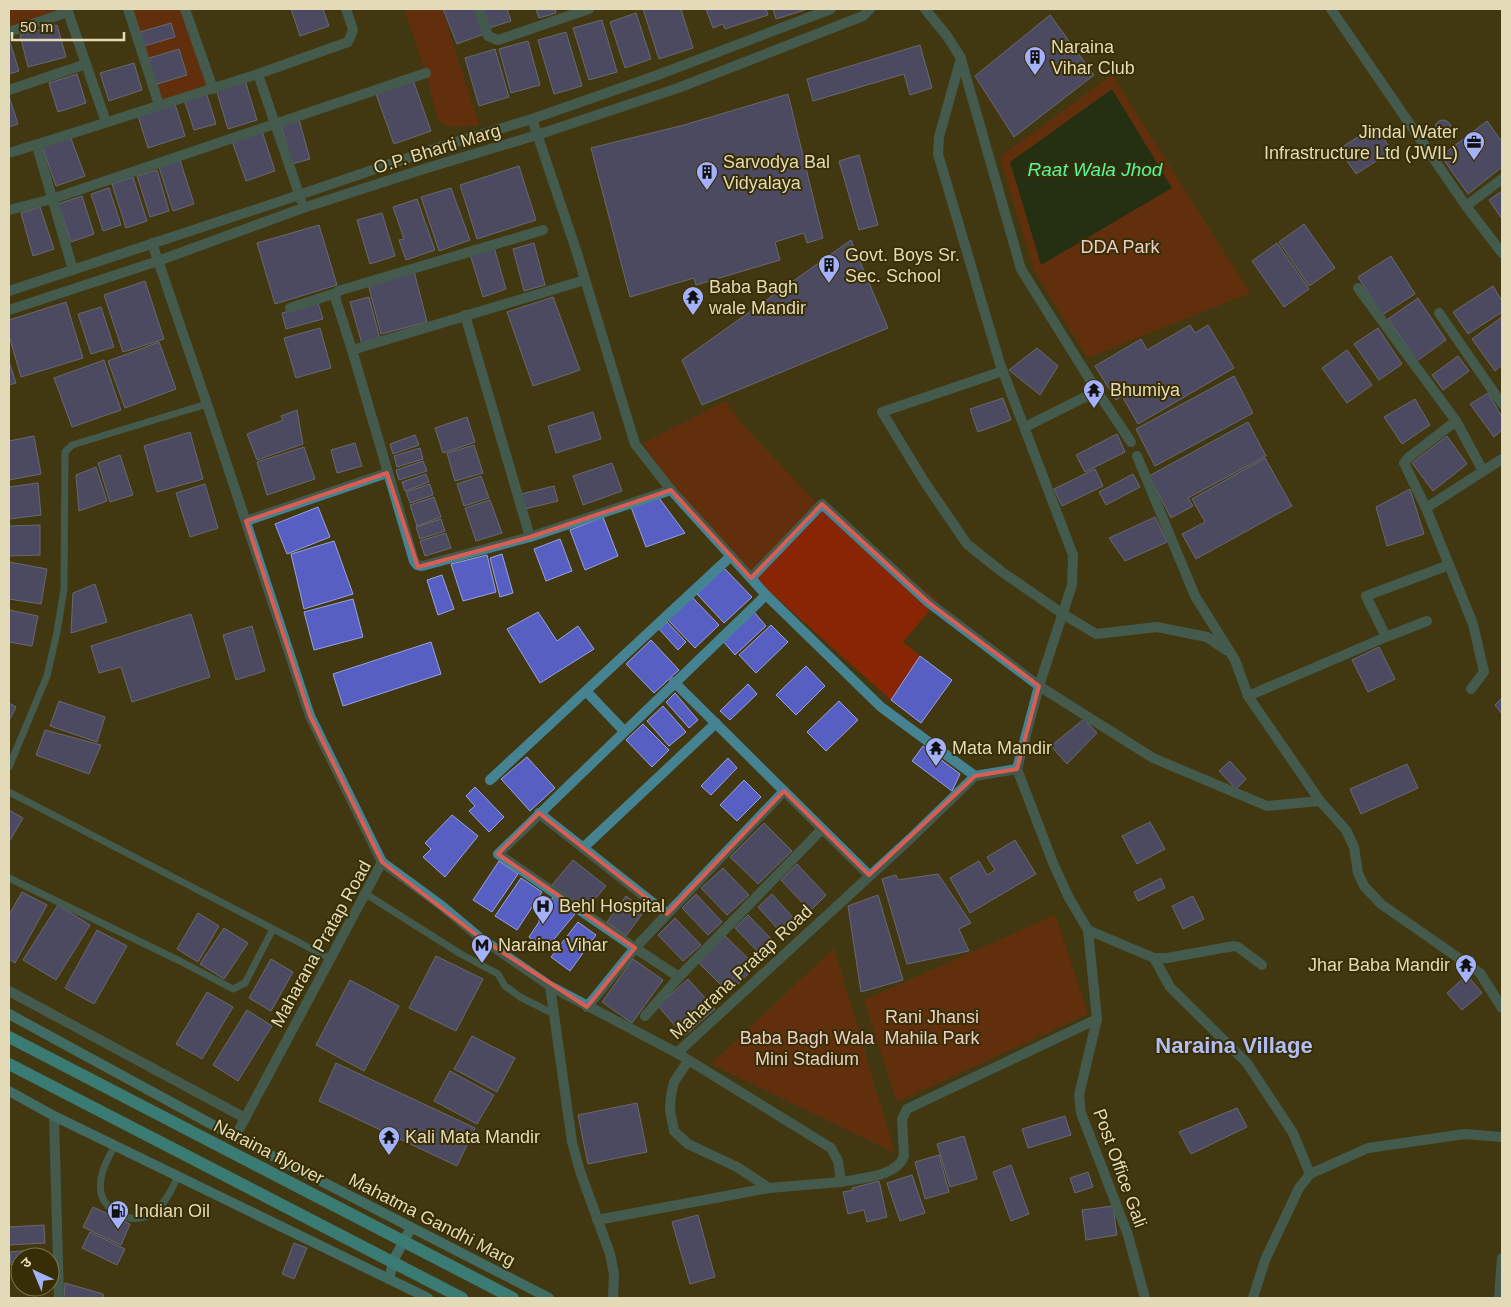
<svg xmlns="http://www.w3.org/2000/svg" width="1511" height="1307" font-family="Arial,'Noto Sans Devanagari',sans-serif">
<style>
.green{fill:#882505}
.water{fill:#002611}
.building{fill:#575fc2;stroke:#97a2e3}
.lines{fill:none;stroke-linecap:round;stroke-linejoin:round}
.lane{stroke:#458393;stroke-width:7}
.street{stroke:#458393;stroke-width:10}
.secondary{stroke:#40acc5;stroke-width:10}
.primary-bridge{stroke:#32ccec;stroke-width:12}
.marked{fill:none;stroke:#da5d53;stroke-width:4;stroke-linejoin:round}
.labels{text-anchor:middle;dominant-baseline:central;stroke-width:4;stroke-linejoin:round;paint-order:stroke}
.poi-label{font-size:18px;fill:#e3dab7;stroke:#372e06;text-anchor:start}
.street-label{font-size:18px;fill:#e3dab7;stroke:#372e06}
.park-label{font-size:18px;fill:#ebcdc5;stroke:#372e06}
.water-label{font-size:19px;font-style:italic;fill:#54f8a2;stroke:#372e06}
.district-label{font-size:22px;font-weight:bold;fill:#b2bdf5;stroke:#372e06}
</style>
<rect width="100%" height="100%" fill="#413812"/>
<g class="green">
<polygon points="9,9 67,9 9,32"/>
<polygon points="128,9 185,9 213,89 159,105"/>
<polygon points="404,9 442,9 479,125 450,127 438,120 426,73"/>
<polygon points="1112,75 1250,293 1087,358 1034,270 1000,157"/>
<polygon points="726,401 739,421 824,511 938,600 903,642 920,656 891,700 768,590 673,488 643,443"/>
<polygon points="1055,915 1088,1014 897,1102 864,1000"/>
<polygon points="834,948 895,1153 711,1064"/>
</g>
<polygon class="water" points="1112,89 1172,188 1041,265 1010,162"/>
<g class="building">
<polygon points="291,9 323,9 329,26 300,36"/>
<polygon points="443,9 475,9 484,34 457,44"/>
<polygon points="482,9 507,9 511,21 489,28"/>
<polygon points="536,9 555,9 556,13 539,18"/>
<polygon points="643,9 681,9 693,48 659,59"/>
<polygon points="706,9 766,9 768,15 725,29 723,24 713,28"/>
<polygon points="773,9 804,9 805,10 776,19"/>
<polygon points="636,13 651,59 625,68 610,22"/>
<polygon points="1050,15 1094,75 1014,137 975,76"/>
<polygon points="602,20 617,72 589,80 573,28"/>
<polygon points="171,23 175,37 144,46 140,32"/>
<polygon points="57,25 66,57 28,67 20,35"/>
<polygon points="566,32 582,86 554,94 538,40"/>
<polygon points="9,39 19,71 9,74"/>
<polygon points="528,41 540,85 511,93 499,49"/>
<polygon points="920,45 932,88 910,95 904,74 813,101 807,79"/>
<polygon points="179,49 187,75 154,85 146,59"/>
<polygon points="495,49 509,97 479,106 465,58"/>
<polygon points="134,63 142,90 109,101 100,73"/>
<polygon points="77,74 86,103 58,112 49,83"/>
<polygon points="245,80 257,120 228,129 216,89"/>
<polygon points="413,80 431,131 394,144 376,94"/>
<polygon points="206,92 216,124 194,130 184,99"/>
<polygon points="788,94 823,238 807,243 804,233 775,242 780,260 696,285 694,278 630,297 591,148 684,125"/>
<polygon points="9,96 18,124 9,127"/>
<polygon points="174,101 185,136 148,148 137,113"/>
<circle cx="1443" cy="128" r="8"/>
<polygon points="299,120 310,159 292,164 281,125"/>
<polygon points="1487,121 1502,142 1502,167 1468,194 1441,156"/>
<polygon points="1375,126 1392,151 1356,174 1339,149"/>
<polygon points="262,131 275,171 246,181 232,141"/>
<polygon points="70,136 85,176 56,186 42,146"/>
<polygon points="859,155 878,225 859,230 839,161"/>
<polygon points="180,160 194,204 173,211 159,167"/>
<polygon points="519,166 536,220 477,239 460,185"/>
<polygon points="157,170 169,211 150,217 137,176"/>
<polygon points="133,177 147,221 126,228 112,184"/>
<polygon points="109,188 121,225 103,231 91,194"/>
<polygon points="451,188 470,240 439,251 421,197"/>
<polygon points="1502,191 1502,219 1489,200"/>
<polygon points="82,196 94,234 71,242 58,204"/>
<polygon points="417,199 435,250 406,260 399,240 404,239 393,207"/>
<polygon points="40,207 54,249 33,256 21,213"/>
<polygon points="382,213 395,256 370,264 357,220"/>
<polygon points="1304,224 1335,268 1309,286 1279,242"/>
<polygon points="319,225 337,285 275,304 257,243"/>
<polygon points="851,240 888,328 702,405 682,360"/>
<polygon points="534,243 545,285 524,291 513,249"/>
<polygon points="1277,243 1309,289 1284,307 1252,261"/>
<polygon points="494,247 506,289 483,297 470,254"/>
<polygon points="1391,256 1415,294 1382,315 1358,277"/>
<polygon points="414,271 427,322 381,334 368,284"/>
<polygon points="145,281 164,339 123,352 104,295"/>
<polygon points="1493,286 1502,301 1502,312 1468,334 1453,312"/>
<polygon points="369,297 380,339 362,344 350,302"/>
<polygon points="553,297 580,370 533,386 507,312"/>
<polygon points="1418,298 1446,340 1417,361 1388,319"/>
<polygon points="66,302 83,358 21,377 9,336 9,320"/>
<polygon points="318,303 323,319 286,329 282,313"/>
<polygon points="101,307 114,347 91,354 78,314"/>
<polygon points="1502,317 1502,365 1495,371 1472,339"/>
<polygon points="1190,325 1195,333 1208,325 1234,368 1138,424 1122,396 1116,400 1095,366 1141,339 1147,350"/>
<polygon points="320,328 331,368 296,378 284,338"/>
<polygon points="1378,328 1402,364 1379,380 1354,344"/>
<polygon points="159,342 176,389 125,408 108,361"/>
<polygon points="1037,348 1058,366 1040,395 1009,370"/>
<polygon points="1347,350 1372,385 1347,403 1322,368"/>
<polygon points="1458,356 1469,371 1443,390 1432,375"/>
<polygon points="104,360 121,410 72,427 54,378"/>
<polygon points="9,361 16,383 9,385"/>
<polygon points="1234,376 1253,413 1155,466 1136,429"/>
<polygon points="1488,393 1502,417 1502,430 1494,437 1470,404"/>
<polygon points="1003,398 1011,420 978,432 970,409"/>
<polygon points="1415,399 1430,425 1402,444 1384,417"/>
<polygon points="297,410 303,444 257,460 247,434 283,420 281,416"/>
<polygon points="593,412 601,439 556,453 548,426"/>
<polygon points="467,417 475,442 443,453 435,428"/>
<polygon points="1248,422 1266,456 1188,498 1193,506 1171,518 1149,476"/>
<polygon points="190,432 203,479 157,492 144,446"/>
<polygon points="1117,434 1125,452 1085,472 1076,455"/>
<polygon points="415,435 419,445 393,454 390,444"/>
<polygon points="34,436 41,474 9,480 9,441"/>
<polygon points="1447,436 1467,464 1433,491 1412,463"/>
<polygon points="355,443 362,466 337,473 331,450"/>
<polygon points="474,445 483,473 455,481 447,453"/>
<polygon points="304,447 315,479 267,495 257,462"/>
<polygon points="420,448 423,459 397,467 394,456"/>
<polygon points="120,455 133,495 110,502 98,463"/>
<polygon points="1265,458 1292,506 1196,559 1182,534 1205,522 1192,499"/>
<polygon points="423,461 427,471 399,480 396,470"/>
<polygon points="612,463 622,491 583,505 573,476"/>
<polygon points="96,467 107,501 79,511 76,475"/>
<polygon points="1095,469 1103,486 1062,506 1054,489"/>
<polygon points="426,474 429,482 405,491 402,482"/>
<polygon points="1133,474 1140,487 1106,505 1099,492"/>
<polygon points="481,476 489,498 464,506 457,484"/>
<polygon points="38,483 41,515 9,519 9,487"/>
<polygon points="205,484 218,528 190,537 176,493"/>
<polygon points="430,484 433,495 410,503 406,492"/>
<polygon points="554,486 558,501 525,509 521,494"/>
<polygon points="1410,489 1424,534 1387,546 1376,507"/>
<polygon points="434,497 441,517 417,526 410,505"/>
<polygon points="659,498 685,533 646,547 631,507"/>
<polygon points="490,500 502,533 476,541 465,508"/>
<polygon points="318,507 330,537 287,554 275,524"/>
<polygon points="603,517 618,556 585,570 570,530"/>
<polygon points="1155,517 1167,542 1125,561 1109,538"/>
<polygon points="441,519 445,531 420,539 416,527"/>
<polygon points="40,525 40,555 9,556 9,526"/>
<polygon points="446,533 451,548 425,556 420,541"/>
<polygon points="560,539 572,571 546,581 534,549"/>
<polygon points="334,541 353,594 304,609 291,554"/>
<polygon points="502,554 513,593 500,597 490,558"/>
<polygon points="487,555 496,592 463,601 451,564"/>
<polygon points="9,562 47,569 41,604 9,599"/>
<polygon points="724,568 752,597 724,623 697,594"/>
<polygon points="442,575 454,609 438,615 427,580"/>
<polygon points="95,584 107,622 71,633 73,593"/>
<polygon points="692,597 719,625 695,648 668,620"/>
<polygon points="353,599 363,637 314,650 304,612"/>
<polygon points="9,610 38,616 32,646 9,642"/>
<polygon points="538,612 557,641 578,626 594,649 540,683 507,629"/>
<polygon points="754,612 766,626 735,655 722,640"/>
<polygon points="191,614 210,677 132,702 121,667 99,673 91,646"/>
<polygon points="667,622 686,642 678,650 659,629"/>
<polygon points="771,625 788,642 756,673 739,655"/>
<polygon points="252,626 265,671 236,680 223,635"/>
<polygon points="651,640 679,670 654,693 626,664"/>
<polygon points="431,642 441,674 343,706 333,674"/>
<polygon points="1379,647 1395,679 1368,692 1352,660"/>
<polygon points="920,656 952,680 921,723 891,700"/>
<polygon points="806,666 825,686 796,715 776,695"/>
<polygon points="748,684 757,694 730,720 720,711"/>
<polygon points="675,693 698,720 689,728 666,702"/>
<polygon points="1502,698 1502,714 1495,705"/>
<polygon points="59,701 105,717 97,742 50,726"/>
<polygon points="839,701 858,720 826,751 807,732"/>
<polygon points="9,703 16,707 9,721"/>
<polygon points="663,706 686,732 669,746 647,721"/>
<polygon points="1084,719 1097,733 1067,764 1051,746"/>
<polygon points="643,724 669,750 652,767 626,740"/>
<polygon points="45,730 101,745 89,774 36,755"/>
<polygon points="923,746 960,774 952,791 912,761"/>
<polygon points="527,757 555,788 530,811 501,779"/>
<polygon points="728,758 737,768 711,795 701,786"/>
<polygon points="1230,761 1246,779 1236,789 1219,771"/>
<polygon points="1407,764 1418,788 1361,814 1350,789"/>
<polygon points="744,780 761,797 737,821 720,805"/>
<polygon points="475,787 504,817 489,832 469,811 475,806 466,796"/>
<polygon points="9,810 23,818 9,842"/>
<polygon points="452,815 478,836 445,877 423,857 431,849 425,843"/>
<polygon points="1150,822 1165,849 1137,864 1122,836"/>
<polygon points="764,823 792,851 758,884 730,857"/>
<polygon points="1015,840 1036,874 970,913 950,878 979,861 987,875 995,870 987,857"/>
<polygon points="573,860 606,886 585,911 552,885"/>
<polygon points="499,861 518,874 492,912 473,900"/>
<polygon points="797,864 826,895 810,911 781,880"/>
<polygon points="723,868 749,895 727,915 701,888"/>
<polygon points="938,874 971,923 959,929 969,951 907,964 882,879 896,875 898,880"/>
<polygon points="521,878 542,892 517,930 495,916"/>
<polygon points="1161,878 1165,888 1138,901 1134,892"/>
<polygon points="22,892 47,905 15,963 9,959 9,915"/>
<polygon points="696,894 722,922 708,935 682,908"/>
<polygon points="772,894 798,923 784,936 758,907"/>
<polygon points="878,895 903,980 861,992 848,906"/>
<polygon points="554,896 575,914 545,950 529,937 539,922 539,916"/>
<polygon points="626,896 645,910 626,936 607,922"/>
<polygon points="1193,896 1204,919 1183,929 1172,906"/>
<polygon points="58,905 90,925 56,980 23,960"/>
<polygon points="198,913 219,926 198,962 177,949"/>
<polygon points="748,915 776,944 763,957 735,928"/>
<polygon points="675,918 701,945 683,961 658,935"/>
<polygon points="578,922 596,935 570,971 551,957"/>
<polygon points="224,928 248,943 224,979 200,964"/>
<polygon points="97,930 127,946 94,1004 65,988"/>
<polygon points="725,936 756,966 729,993 698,962"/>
<polygon points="436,956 483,979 456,1031 409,1008"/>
<polygon points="271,959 293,972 271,1011 249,998"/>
<polygon points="633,959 663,980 632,1023 602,1002"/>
<polygon points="1467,975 1482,993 1462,1010 1447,993"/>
<polygon points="688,979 715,1009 684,1036 658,1006"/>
<polygon points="350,980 399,1006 364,1071 316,1045"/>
<polygon points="207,992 233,1007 202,1059 176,1044"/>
<polygon points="247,1010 272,1026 238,1081 213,1065"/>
<polygon points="472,1036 515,1058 497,1092 454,1069"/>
<polygon points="336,1063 475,1128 457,1166 319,1101"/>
<polygon points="450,1071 494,1095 477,1124 434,1101"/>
<polygon points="637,1103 647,1152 588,1164 578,1115"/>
<polygon points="1237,1108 1247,1127 1191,1154 1179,1132"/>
<polygon points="1065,1116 1071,1135 1028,1148 1022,1129"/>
<polygon points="964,1136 977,1179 950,1187 937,1144"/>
<polygon points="939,1155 949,1192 925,1199 915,1162"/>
<polygon points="1011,1165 1029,1214 1011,1221 993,1172"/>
<polygon points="1088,1172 1093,1187 1075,1193 1070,1178"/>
<polygon points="912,1175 925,1213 900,1221 887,1183"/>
<polygon points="879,1181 887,1217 867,1222 864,1210 848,1214 843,1192 853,1190 852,1188"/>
<polygon points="1113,1206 1117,1235 1086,1240 1082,1210"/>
<polygon points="93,1207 130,1224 121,1245 83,1227"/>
<polygon points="698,1215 715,1277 690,1284 672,1222"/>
<polygon points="44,1225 45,1243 9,1245 9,1227"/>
<polygon points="90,1232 125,1249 117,1265 82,1248"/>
<polygon points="294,1243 307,1248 294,1279 282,1274"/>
<polygon points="42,1249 43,1257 20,1257 20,1264 11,1265 10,1252"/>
<polygon points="65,1283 103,1294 104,1298 64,1298"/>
</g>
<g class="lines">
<g class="lane">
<polyline points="9,767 47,676 57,632 64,589 65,452 72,445 207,404"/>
<polyline points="9,792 331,959"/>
<polyline points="9,878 180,961 233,989 245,983 273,929"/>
<polyline points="366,894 459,953 498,974 505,986 520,997 554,1014"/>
<path d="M115,1146C100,1170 89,1200 121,1215C131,1219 138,1220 147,1216C162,1210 172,1190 178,1176"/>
</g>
<g class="street">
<polyline points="67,9 106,122"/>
<polyline points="128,9 159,105"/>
<polyline points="185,9 213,89"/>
<polyline points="479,9 488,36 498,40 589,9"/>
<polyline points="925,9 947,36 961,58 939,137 938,154 1000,364 1073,555 1072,585 1039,686 1017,769 1053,863 1069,898 1088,930 1097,1019 1079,1095 1081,1113 1128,1235 1145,1298"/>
<polyline points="1331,9 1466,206 1502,253"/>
<polyline points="9,32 68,12"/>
<polyline points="961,59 1021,269 1097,391 1131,442"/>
<polyline points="9,90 86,64"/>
<polyline points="532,119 577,253 635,444 671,490 766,595 881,707 975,776"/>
<polyline points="37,146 73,270"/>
<path d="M9,153C92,128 175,100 258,74"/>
<polyline points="301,200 258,74 348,42 353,30 346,9"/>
<polyline points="1466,206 1502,179"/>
<polyline points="9,210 52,199 426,73"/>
<polyline points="152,243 207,404 310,716 382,862"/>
<polyline points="1358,288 1456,421"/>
<polyline points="9,291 299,195 443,146 532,119 655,76 831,9"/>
<polyline points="290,308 336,293"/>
<polyline points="9,310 158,261 303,208 427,168 537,135 678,88 863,16 870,9"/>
<polyline points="1439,313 1502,404"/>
<polyline points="465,315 530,537 422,566 417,565 414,561 352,350 585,280"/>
<polyline points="352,350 335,297 338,291 543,230"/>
<polyline points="1003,371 882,412 924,481 967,544 1002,572 1063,614 1096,634 1157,627 1207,637 1226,650"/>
<polyline points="1025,427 1097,391"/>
<polyline points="1137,456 1195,596 1235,660 1248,696 1320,801 1346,830 1354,847 1358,873 1364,886 1381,904 1480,973 1502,1008"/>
<polyline points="1426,508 1404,463 1408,458 1456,421 1483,471"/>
<polyline points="246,521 387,473"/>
<polyline points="530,537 671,490"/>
<polyline points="751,578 822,504 928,602 1039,686 1153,758 1267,806 1320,801"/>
<polyline points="1386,637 1427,621"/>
<polyline points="674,682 784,791 635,948 498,854 766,595"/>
<polyline points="1471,689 1484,672 1473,624 1426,508 1502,459"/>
<polyline points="586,691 624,731"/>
<polyline points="1248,696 1386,637 1366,596 1449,565"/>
<polyline points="490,780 731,556"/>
<polyline points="784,791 869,875"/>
<polyline points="539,813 667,914"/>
<polyline points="583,848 716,723"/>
<polyline points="1088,930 1154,958 1167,958 1234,946 1238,947 1262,965"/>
<polyline points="1154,958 1170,987 1247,1063 1293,1133 1310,1174"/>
<polyline points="550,986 572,1142 580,1171 610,1254 614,1274 613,1298"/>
<polyline points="9,991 245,1118"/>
<polyline points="587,1007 635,948 679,977"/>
<polyline points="645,1016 679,977 822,829"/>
<polyline points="688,1061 674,1082 671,1095 670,1110 674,1131 688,1144 737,1167 769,1188"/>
<polyline points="54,1116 59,1298"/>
<polyline points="235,1137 382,862 442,906 479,937 550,986 677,1053 910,839 975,776 1017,769"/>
<path d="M841,1182C860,1178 897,1177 904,1156L902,1119L907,1109L1097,1019"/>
<polyline points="597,1220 769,1188 841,1182 838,1161 831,1148 677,1053"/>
<polyline points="1253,1298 1265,1260 1299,1188 1310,1174 1368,1148 1465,1134 1502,1137"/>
<polyline points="1499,1298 1502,1258"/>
</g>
<g class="secondary">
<polyline points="9,1014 235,1137 549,1298"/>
<polyline points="9,1091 54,1116 428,1298"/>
<polyline points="389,1279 394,1259 411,1228"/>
</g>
<g class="primary-bridge">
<polyline points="9,1037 513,1298"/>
<polyline points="9,1064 462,1298"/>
</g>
</g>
<path d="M0 0H1511V1307H0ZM387,473L418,567L530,537L671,490L751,578L822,504L928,602L1039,686L1017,769L975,776L869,875L784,791L667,914L539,813L498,854L635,948L587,1007L479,937L382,862L310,716L246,521Z" fill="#413812" fill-opacity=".55" fill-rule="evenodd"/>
<path class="marked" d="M387,473L418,567L530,537L671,490L751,578L822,504L928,602L1039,686L1017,769L975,776L869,875L784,791L667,914L539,813L498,854L635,948L587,1007L479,937L382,862L310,716L246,521Z"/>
<defs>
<g id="building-pin" transform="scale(1.125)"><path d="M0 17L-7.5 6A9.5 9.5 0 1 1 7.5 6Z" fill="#a4b1fc" stroke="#372e06"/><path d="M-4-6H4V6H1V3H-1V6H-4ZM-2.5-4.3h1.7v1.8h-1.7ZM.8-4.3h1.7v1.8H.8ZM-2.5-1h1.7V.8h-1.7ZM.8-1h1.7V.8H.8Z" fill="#111"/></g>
<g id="office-pin" transform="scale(1.125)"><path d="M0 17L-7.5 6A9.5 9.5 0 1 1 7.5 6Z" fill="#a4b1fc" stroke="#372e06"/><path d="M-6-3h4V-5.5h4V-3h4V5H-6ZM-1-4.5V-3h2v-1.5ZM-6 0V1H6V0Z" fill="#111"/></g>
<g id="temple-pin" transform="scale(1.125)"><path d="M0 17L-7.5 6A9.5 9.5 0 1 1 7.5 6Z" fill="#a4b1fc" stroke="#372e06"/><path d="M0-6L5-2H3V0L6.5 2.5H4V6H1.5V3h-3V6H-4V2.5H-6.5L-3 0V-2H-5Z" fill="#111"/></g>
<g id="hospital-pin" transform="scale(1.125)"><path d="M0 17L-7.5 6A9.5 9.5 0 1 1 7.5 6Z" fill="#a4b1fc" stroke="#372e06"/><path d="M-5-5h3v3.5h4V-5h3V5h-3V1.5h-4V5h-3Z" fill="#111"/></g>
<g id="metro-pin" transform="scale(1.125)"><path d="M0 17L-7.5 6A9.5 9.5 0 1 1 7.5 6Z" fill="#a4b1fc" stroke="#372e06"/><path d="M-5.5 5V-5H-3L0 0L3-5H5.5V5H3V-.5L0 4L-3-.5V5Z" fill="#111"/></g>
<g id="fuel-pin" transform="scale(1.125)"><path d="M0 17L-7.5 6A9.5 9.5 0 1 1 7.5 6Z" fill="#a4b1fc" stroke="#372e06"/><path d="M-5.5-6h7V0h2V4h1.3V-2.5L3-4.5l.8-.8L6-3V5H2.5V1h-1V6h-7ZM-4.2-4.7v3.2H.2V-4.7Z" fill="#111"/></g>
</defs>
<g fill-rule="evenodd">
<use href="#building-pin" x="1035" y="57"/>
<use href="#office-pin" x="1474" y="142"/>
<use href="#building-pin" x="707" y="172"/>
<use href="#building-pin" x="829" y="265"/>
<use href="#temple-pin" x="693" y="297"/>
<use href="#temple-pin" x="1094" y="390"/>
<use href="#temple-pin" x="936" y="748"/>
<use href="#hospital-pin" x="543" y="906"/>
<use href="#metro-pin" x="482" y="945"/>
<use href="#temple-pin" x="1466" y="965"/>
<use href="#temple-pin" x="389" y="1137"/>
<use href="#fuel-pin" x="118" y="1211"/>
</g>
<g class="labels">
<g class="poi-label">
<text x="1051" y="47">Naraina<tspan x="1051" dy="21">Vihar Club</tspan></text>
<text x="1458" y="132" text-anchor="end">Jindal Water<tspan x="1458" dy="21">Infrastructure Ltd (JWIL)</tspan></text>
<text x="723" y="162">Sarvodya Bal<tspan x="723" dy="21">Vidyalaya</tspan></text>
<text x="845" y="255">Govt. Boys Sr.<tspan x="845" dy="21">Sec. School</tspan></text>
<text x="709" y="287">Baba Bagh<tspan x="709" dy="21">wale Mandir</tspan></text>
<text x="1110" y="390">Bhumiya</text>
<text x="952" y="748">Mata Mandir</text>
<text x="559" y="906">Behl Hospital</text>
<text x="498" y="945">Naraina Vihar</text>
<text x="1450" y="965" text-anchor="end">Jhar Baba Mandir</text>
<text x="405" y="1137">Kali Mata Mandir</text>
<text x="134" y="1211">Indian Oil</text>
</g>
<g class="street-label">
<text transform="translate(437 149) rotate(-17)">O.P. Bharti Marg</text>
<text transform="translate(321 944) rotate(-61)">Maharana Pratap Road</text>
<text transform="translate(741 972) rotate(-43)">Maharana Pratap Road</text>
<text transform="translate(269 1152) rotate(27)">Naraina flyover</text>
<text transform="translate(1120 1168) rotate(70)">Post Office Gali</text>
<text transform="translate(432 1220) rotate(27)">Mahatma Gandhi Marg</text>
</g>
<g class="park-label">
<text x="1120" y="247">DDA Park</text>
<text x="932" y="1017">Rani Jhansi<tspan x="932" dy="21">Mahila Park</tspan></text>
<text x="807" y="1038">Baba Bagh Wala<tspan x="807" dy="21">Mini Stadium</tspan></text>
</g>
<g class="water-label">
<text x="1095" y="169">Raat Wala Jhod</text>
</g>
<g class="district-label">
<text x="1234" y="1045">Naraina Village</text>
</g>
</g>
<rect width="1511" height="1307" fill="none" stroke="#e3dab7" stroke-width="20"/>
<g transform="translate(35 1272) rotate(316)"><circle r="24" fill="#372e06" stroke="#7c734d"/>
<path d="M0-4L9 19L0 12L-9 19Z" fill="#a4b1fc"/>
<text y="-8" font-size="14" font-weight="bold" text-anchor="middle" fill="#e3dab7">उ</text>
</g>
<path d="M12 32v8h112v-8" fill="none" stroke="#e3dab7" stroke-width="2.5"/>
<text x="20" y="32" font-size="15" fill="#e3dab7" stroke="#372e06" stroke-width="4" paint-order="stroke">50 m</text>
</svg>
